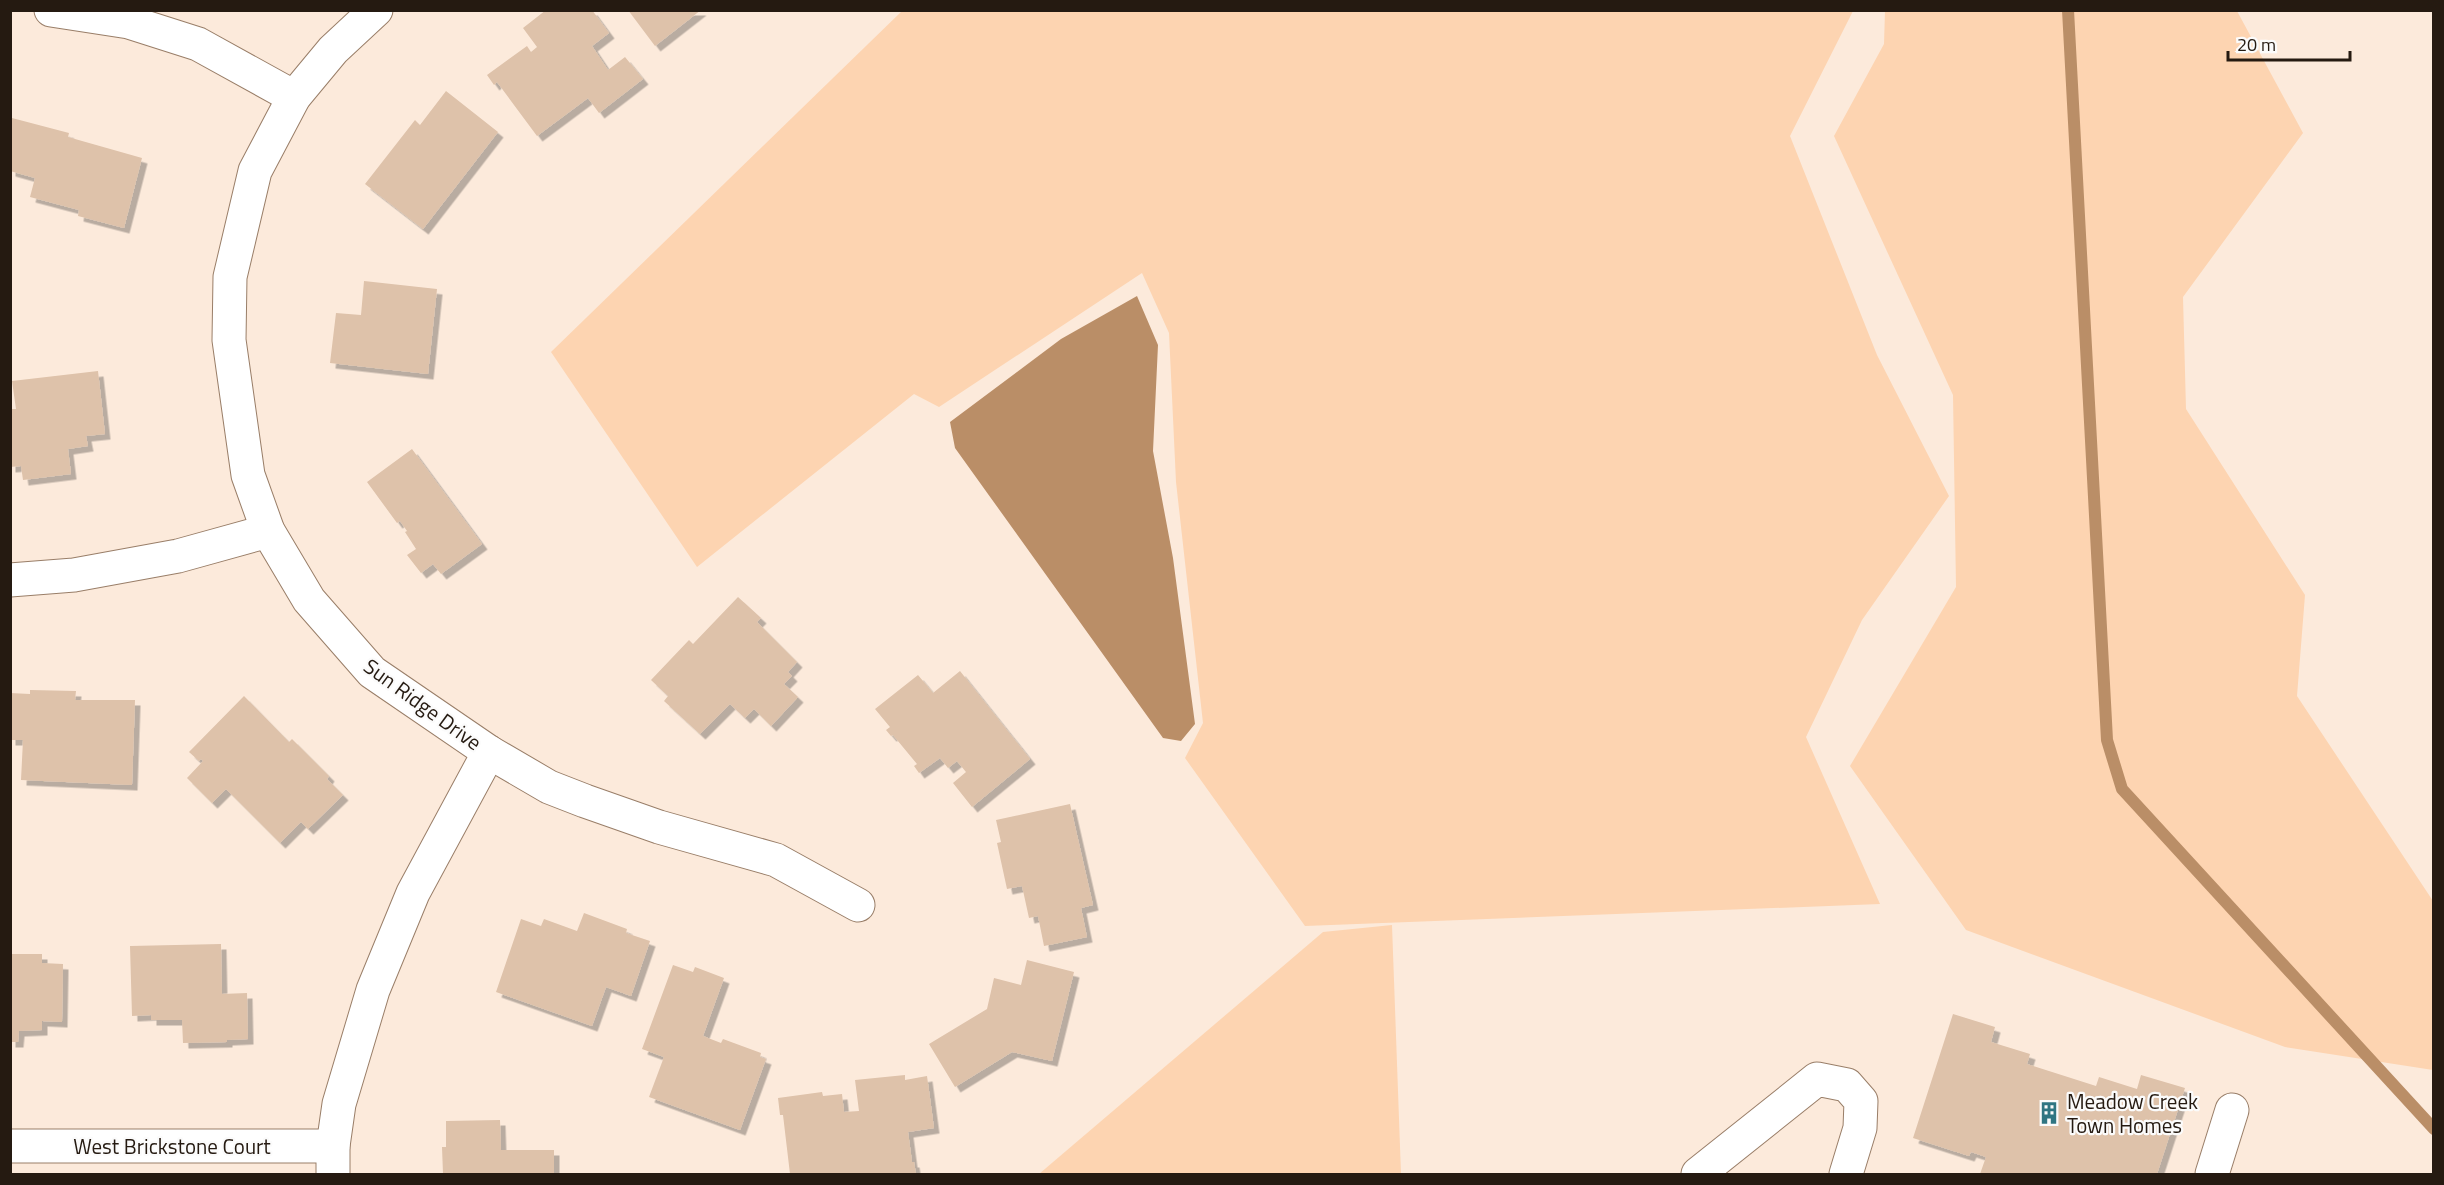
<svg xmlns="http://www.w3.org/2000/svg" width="2444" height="1185" font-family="'Titillium Web',sans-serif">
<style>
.green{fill:#fdd4b1}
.water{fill:#ba8e67}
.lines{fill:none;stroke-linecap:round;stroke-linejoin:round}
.stream{stroke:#ba8e67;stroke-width:12}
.building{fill:#dec2aa;filter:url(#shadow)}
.minor-casing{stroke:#997e68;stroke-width:35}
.minor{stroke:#fff;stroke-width:33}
.labels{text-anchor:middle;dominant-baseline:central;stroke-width:4.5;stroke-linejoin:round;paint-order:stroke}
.street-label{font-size:21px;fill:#251a11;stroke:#fbfbfb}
.poi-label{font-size:21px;fill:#251a11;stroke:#fbfbfb;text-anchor:start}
</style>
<defs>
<filter id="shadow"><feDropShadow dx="5.5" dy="5.5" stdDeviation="0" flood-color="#0004"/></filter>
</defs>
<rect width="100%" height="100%" fill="#fceadb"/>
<g class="green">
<polygon points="902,11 1853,11 1790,136 1877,355 1949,496 1862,620 1806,737 1880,904 1305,926 1185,758 1203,723 1176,482 1169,333 1142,273 939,407 914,394 697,567 551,352"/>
<polygon points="1885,11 2237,11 2303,133 2183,297 2186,409 2305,595 2297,696 2433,901 2433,1070 2285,1047 1966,930 1850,766 1956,587 1953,395 1834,136 1884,44"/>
<polygon points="1392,925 1401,1174 1039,1174 1323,932"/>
</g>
<polygon class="water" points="1137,296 1158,345 1153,451 1173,558 1195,724 1181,741 1163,738 955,448 950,422 1061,339"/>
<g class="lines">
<polyline class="stream" points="2068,10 2107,740 2122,789 2434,1129"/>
</g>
<g class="building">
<polygon points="546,10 592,10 609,33 592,46 608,70 625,57 643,79 599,113 588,98 537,136 497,82 494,85 487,75 527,46 531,52 537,47 523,28"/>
<polygon points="628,10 701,10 655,46"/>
<polygon points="446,91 498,132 423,229 365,184 415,120 420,125"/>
<polygon points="12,118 69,133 68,137 142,158 124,228 78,216 79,210 30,197 35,178 10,171"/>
<polygon points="364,281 437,289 428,374 330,363 336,313 361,315"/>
<polygon points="98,371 105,434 86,436 88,446 68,449 71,474 23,480 21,466 10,467 10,409 16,409 12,381"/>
<polygon points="412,449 482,544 441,574 433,564 421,573 407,555 416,549 405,532 407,531 400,521 397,523 367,482"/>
<polygon points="738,597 761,618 757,622 797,662 788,672 792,676 784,684 798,697 771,726 754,709 745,718 730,704 700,734 664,701 668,696 651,680 689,640 693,644"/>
<polygon points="960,671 1030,759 972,807 953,783 966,772 957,761 948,768 940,758 919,773 914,766 917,764 893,735 891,736 886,730 890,727 875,709 918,675 933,693"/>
<polygon points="30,690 76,691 75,700 135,700 132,785 21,780 23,740 10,740 10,693 30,694"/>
<polygon points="244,696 289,742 292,739 329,776 327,779 343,795 308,829 301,822 280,843 226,789 212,803 187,778 203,761 201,759 199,761 189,752"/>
<polygon points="1070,804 1093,905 1081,908 1087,937 1044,946 1038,916 1029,918 1022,886 1007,889 997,843 1001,842 996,820"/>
<polygon points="584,913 627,929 626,933 650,941 631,996 606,987 592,1026 496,992 521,919 541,926 544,919 577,931"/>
<polygon points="221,944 222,994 247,993 248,1039 227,1040 227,1042 183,1043 182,1020 151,1020 151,1015 132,1016 130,946"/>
<polygon points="11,954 42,954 42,963 63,964 62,1022 42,1021 42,1030 19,1031 18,1042 10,1042"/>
<polygon points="1027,960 1074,972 1052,1061 1012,1052 955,1087 929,1044 987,1009 994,978 1021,985"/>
<polygon points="673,965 693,972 695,967 724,978 703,1036 721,1043 723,1039 761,1053 760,1057 766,1059 740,1130 649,1097 664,1057 642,1049"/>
<polygon points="1953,1014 1995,1027 1991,1042 2030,1054 2027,1064 2096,1086 2099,1077 2137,1089 2141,1075 2185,1088 2157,1174 1980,1174 1986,1157 1971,1152 1969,1156 1913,1138"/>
<polygon points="905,1075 905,1080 927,1076 934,1128 908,1132 912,1162 914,1162 916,1174 790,1174 783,1115 780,1115 778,1098 822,1092 823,1096 842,1094 844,1112 859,1111 855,1080"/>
<polygon points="500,1120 501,1150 554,1150 554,1174 443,1174 442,1147 446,1147 446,1121"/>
</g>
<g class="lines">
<g class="minor-casing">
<g id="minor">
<polyline points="51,10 129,22 198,44 294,97"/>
<polyline points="376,10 333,50 294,97 255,171 230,277 229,340 248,475 268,531 309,600 372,672 489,752 549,787 585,801 659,827 776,860 858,905"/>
<polyline points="10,580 74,575 178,556 268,531"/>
<polyline points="10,1146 333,1146"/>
<polyline points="333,1174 333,1146 339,1104 373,990 413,893 489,752"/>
<polyline points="1698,1174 1817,1079 1847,1085 1861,1101 1860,1128 1846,1174"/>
<polyline points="2212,1174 2232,1110"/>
</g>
</g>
<use href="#minor" class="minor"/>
</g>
<defs>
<g id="building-bare" transform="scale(1.8)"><path d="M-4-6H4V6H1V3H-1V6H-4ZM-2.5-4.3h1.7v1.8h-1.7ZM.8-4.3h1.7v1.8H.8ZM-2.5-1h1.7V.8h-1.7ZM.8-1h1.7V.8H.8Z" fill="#2f7582" stroke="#fbfbfb" stroke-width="2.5" paint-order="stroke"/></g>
</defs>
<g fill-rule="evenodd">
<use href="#building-bare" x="2049" y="1113"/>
</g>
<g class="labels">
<g class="street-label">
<text transform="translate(423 704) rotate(36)">Sun Ridge Drive</text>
<text x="172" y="1146">West Brickstone Court</text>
</g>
<g class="poi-label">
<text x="2067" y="1101">Meadow Creek<tspan x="2067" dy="24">Town Homes</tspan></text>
</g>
</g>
<rect width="2444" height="1185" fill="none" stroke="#251a11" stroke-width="24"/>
<path d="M2228 51v9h122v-9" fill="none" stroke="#251a11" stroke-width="3"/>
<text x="2237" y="51" font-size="18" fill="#251a11" stroke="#fbfbfb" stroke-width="4.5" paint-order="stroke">20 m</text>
</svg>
